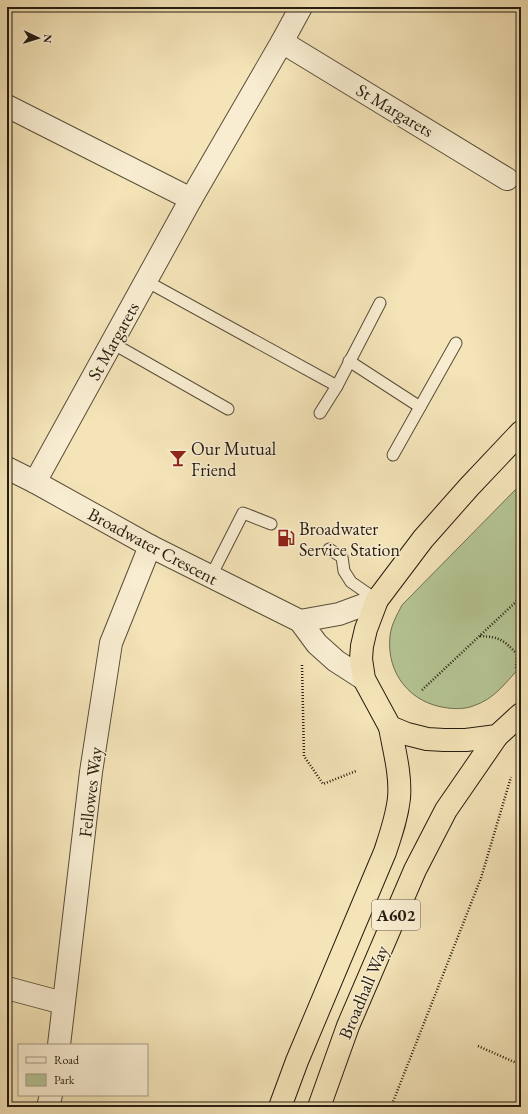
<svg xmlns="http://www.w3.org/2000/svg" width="528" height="1114" font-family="'EB Garamond',serif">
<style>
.green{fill:#b5c594;stroke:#6d7052}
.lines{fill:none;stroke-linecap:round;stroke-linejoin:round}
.service-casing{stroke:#594e3a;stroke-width:13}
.minor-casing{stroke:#594e3a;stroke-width:24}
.tertiary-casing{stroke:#594e3a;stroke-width:24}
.trunk-casing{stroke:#251c10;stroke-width:24}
.path{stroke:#251c10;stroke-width:2.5;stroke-dasharray:1 2;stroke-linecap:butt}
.service{stroke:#f8edd1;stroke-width:11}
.minor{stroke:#f8edd1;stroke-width:22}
.tertiary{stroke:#f8edd1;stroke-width:22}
.trunk{stroke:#f4e4b8;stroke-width:22}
.labels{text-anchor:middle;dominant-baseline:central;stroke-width:3;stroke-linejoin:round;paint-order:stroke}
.shield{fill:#f8edd1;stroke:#645b4a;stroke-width:1}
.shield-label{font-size:17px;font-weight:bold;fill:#251c10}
.street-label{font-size:18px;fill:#251c10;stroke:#f8edd1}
.poi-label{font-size:18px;fill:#251c10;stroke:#f8edd1;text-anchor:start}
</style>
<rect width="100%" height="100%" fill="#f4e4b8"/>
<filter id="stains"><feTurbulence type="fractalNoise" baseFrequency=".005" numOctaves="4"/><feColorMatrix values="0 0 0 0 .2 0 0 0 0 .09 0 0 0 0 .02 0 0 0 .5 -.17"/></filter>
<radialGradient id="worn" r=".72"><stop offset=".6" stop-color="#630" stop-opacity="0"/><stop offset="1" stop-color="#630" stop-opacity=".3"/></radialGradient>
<path class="green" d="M521,484V666C506,682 495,699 473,706C465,709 456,709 448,708C411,704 386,674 390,636C391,625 397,615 402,605Z"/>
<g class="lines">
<g class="service-casing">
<g id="service">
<polyline points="146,281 337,386"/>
<polyline points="112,343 228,409"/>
<polyline points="349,361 420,407"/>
<polyline points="320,413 337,386 380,303"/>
<polyline points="393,455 456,343"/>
<polyline points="329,549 342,557 344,571 351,582 377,600"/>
<polyline points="211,576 243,513 271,524"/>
</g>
</g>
<g class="minor-casing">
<g id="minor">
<polyline points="282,42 507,179"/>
<polyline points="7,106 191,199"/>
<polyline points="35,482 191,199 282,42 301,7"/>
<polyline points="7,988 63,1003"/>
<polyline points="59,1045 91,772 111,643 150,546"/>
<polyline points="48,1107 51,1095"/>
</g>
</g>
<g class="tertiary-casing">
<g id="tertiary">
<polyline points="7,468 35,482 150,546 300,621 317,644 336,661 364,679"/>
<polyline points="300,621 339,614 377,600"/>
</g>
</g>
<g class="trunk-casing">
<g id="trunk">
<polyline points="521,432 469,487 423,539 377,600 366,629 362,646 361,659 364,679 390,727 407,734 427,739 444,740 466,740 497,736 521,714"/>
<path d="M280,1107L297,1061L385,852C391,834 397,817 399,798C401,774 394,750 390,727"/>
<polyline points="319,1107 348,1026 415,870 446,810 497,736"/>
</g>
</g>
<g class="path">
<path d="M480,636C501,637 503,640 518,655"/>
<polyline points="302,665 304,756 323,784 356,771"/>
<polyline points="516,668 521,612"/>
<polyline points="422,690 521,597"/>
<polyline points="478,1046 521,1065"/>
<polyline points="391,1107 481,878 511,777"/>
</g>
<use href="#service" class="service"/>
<use href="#minor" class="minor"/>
<use href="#tertiary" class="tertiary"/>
<use href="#trunk" class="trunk"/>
</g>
<defs>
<g id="bar-bare" transform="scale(1.38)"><path d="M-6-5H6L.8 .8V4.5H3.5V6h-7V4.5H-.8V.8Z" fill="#8f2418" stroke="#f8edd1" stroke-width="2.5" paint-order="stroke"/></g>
<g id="fuel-bare" transform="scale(1.38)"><path d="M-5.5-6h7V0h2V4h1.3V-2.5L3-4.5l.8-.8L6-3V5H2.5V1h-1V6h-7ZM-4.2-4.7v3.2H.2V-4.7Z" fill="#8f2418" stroke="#f8edd1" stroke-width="2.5" paint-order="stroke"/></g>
</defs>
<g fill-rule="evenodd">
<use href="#bar-bare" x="178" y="458"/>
<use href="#fuel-bare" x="286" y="538"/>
</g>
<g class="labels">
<rect class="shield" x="372" y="900" width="48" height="30" rx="3"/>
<g class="shield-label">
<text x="396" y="915">A602</text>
</g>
<g class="street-label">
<text transform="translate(395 110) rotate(31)">St Margarets</text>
<text transform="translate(113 341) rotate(-61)">St Margarets</text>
<text transform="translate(153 546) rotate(28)">Broadwater Crescent</text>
<text transform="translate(90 792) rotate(-83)">Fellowes Way</text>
<text transform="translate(363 992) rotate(-67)">Broadhall Way</text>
</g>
<g class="poi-label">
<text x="191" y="448">Our Mutual<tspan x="191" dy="21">Friend</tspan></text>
<text x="299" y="528">Broadwater<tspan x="299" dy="21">Service Station</tspan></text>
</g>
</g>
<rect width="528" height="1114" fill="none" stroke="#f4e4b8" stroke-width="24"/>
<rect x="8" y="8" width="512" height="1098" fill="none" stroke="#251c10" stroke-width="2"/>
<rect x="12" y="12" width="504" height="1090" fill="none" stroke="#251c10"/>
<rect x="18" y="1044" width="130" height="52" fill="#f8edd1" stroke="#a49984"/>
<rect x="26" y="1057" width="20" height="6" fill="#f8edd1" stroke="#a49984"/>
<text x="54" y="1064" font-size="12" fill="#251c10">Road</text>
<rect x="26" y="1074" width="20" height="12" fill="#b5c594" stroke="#a49984"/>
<text x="54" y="1084" font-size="12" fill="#251c10">Park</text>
<g transform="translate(38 38) rotate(94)" stroke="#f8edd1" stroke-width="3" paint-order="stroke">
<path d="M0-3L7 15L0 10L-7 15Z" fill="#251c10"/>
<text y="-6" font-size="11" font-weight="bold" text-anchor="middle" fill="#251c10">N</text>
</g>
<rect width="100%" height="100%" filter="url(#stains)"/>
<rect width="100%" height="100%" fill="url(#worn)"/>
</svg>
